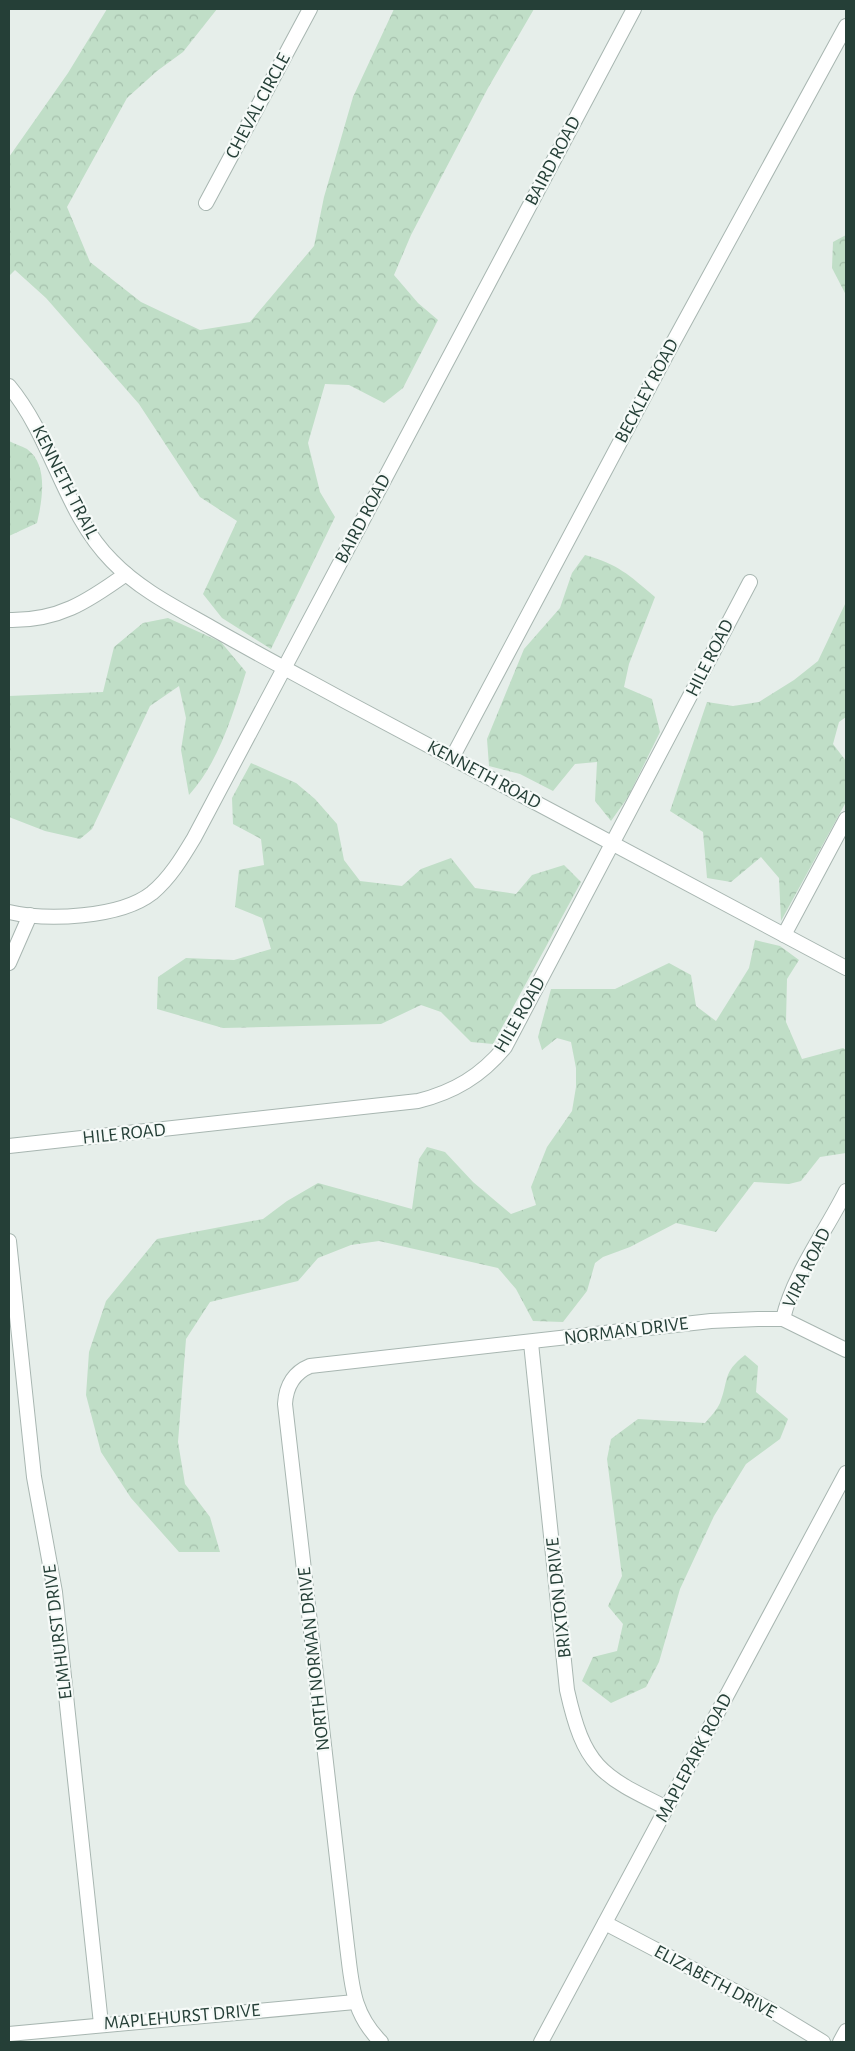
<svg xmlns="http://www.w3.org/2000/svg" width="855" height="2051" font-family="'Alegreya Sans',sans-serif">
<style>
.forest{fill:url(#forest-crowns)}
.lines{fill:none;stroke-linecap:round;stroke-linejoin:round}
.street-casing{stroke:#a8b6b1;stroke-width:16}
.street{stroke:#fff;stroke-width:14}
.labels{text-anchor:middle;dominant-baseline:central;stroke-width:4.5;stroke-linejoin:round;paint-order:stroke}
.street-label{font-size:19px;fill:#253f37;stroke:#f6faf8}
</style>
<defs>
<pattern id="forest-crowns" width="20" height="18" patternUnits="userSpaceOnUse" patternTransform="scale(1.25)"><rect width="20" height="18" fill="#c0dec7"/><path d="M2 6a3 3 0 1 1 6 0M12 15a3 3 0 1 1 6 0" fill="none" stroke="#a5c0ac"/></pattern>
</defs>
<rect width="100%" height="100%" fill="#e6eeea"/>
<g class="forest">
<polygon points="107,9 217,9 183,52 157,71 127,98 67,207 90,262 141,302 200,330 250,322 314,246 324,197 353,97 394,9 534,9 488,88 411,235 394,275 418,303 438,320 403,388 384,403 349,385 325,384 308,443 320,492 335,517 271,649 222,618 203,594 237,521 200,497 139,404 46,298 15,270 9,276 9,157 68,73"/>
<polygon points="846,235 846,295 832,268 833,242"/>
<path d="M9,441C14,444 22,446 27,449C49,465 42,501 37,523L9,536Z"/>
<path d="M585,555C619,565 628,574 655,597L629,664L624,687L652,699L660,732L628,797L611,821L595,801L597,762L575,764L553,791L520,774L489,766L487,739L524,649L560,608L572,573Z"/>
<polygon points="846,602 846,717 839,722 833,744 846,761 846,802 781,921 779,878 761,857 731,882 707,878 703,832 670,811 707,702 733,706 759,702 794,680 818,661"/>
<path d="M168,618L221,642L246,672C233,714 219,762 189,795L181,750L186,718L179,686L150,706L92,829L80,839L45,831L9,817V696L103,692L114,647L143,623Z"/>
<polygon points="251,763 296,783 315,799 337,824 344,860 360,881 402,886 421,869 451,858 475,888 516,894 532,875 564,865 581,882 493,1044 471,1042 441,1012 421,1005 381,1024 223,1028 157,1009 158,977 186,958 234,960 271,949 262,918 235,907 239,870 264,865 261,839 233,824 232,798"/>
<polygon points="755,940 780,946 799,960 787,979 786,1022 802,1059 843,1048 846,1050 846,1153 820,1157 801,1181 789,1184 754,1182 716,1232 676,1223 630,1247 603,1257 595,1263 587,1291 563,1322 533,1321 516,1289 498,1268 379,1241 351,1245 318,1258 298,1281 210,1302 186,1339 178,1442 185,1484 210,1517 220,1552 179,1552 131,1498 101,1452 86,1395 89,1352 106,1301 157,1239 263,1219 287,1201 318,1183 412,1209 419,1159 427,1147 445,1152 473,1182 511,1214 536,1205 531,1187 547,1147 572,1111 576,1087 576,1068 571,1042 557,1038 542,1050 538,1037 551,989 615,989 669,963 691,975 696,1006 716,1021 749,968"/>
<path d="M745,1355L758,1366L756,1392L788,1419L780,1439L746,1464L714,1516L680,1589L659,1662L646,1687L611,1703L582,1681L593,1657L617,1651L623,1624L608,1606L622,1576L607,1459L611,1439L638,1419L705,1423C710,1417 717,1410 720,1403C729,1380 722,1373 745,1355Z"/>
</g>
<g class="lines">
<g class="street-casing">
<g id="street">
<polyline points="206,203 310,9"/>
<path d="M9,386C53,439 64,513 112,561C140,590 177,608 212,628C256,653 301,677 345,701C512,791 679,880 846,968"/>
<path d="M9,620C58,621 87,602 126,574"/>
<polyline points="452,758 669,350 846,26"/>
<path d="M9,912C47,921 120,918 152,893C170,878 182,858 194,838L634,9"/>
<polyline points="784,935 846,819"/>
<polyline points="9,963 30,915"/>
<path d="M9,1146L418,1101C454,1092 481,1076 505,1047L750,582"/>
<polyline points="9,1241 34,1477 55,1592 101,2024"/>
<path d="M783,1319C793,1275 826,1231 846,1191"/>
<path d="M531,1343L567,1690C584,1766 599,1775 667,1808"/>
<polyline points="605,1923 767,2008 823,2042"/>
<polyline points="9,2034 355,2002"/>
<path d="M381,2042C352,2013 352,1985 347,1946L285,1404C286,1387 293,1373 310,1366L711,1321L758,1319H783L846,1350"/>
<polyline points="541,2042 846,1473"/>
<polyline points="840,2042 846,2031"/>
</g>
</g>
<use href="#street" class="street"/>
</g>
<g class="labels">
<g class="street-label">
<text transform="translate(258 106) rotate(-62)">CHEVAL CIRCLE</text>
<text transform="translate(553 161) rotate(-62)">BAIRD ROAD</text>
<text transform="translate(647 391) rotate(-62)">BECKLEY ROAD</text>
<text transform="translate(65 482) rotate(63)">KENNETH TRAIL</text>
<text transform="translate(363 519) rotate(-62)">BAIRD ROAD</text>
<text transform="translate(710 658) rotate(-63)">HILE ROAD</text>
<text transform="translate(484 775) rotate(28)">KENNETH ROAD</text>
<text transform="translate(520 1015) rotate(-60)">HILE ROAD</text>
<text transform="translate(124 1134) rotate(-6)">HILE ROAD</text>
<text transform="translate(807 1268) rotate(-64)">VIRA ROAD</text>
<text transform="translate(626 1331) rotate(-7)">NORMAN DRIVE</text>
<text transform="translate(559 1598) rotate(-96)">BRIXTON DRIVE</text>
<text transform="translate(58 1632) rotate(-97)">ELMHURST DRIVE</text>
<text transform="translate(314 1659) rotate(-96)">NORTH NORMAN DRIVE</text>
<text transform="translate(694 1758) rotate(-62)">MAPLEPARK ROAD</text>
<text transform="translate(715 1982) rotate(28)">ELIZABETH DRIVE</text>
<text transform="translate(182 2017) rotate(-5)">MAPLEHURST DRIVE</text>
</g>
</g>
<rect width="855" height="2051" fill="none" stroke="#253f37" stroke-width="20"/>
</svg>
